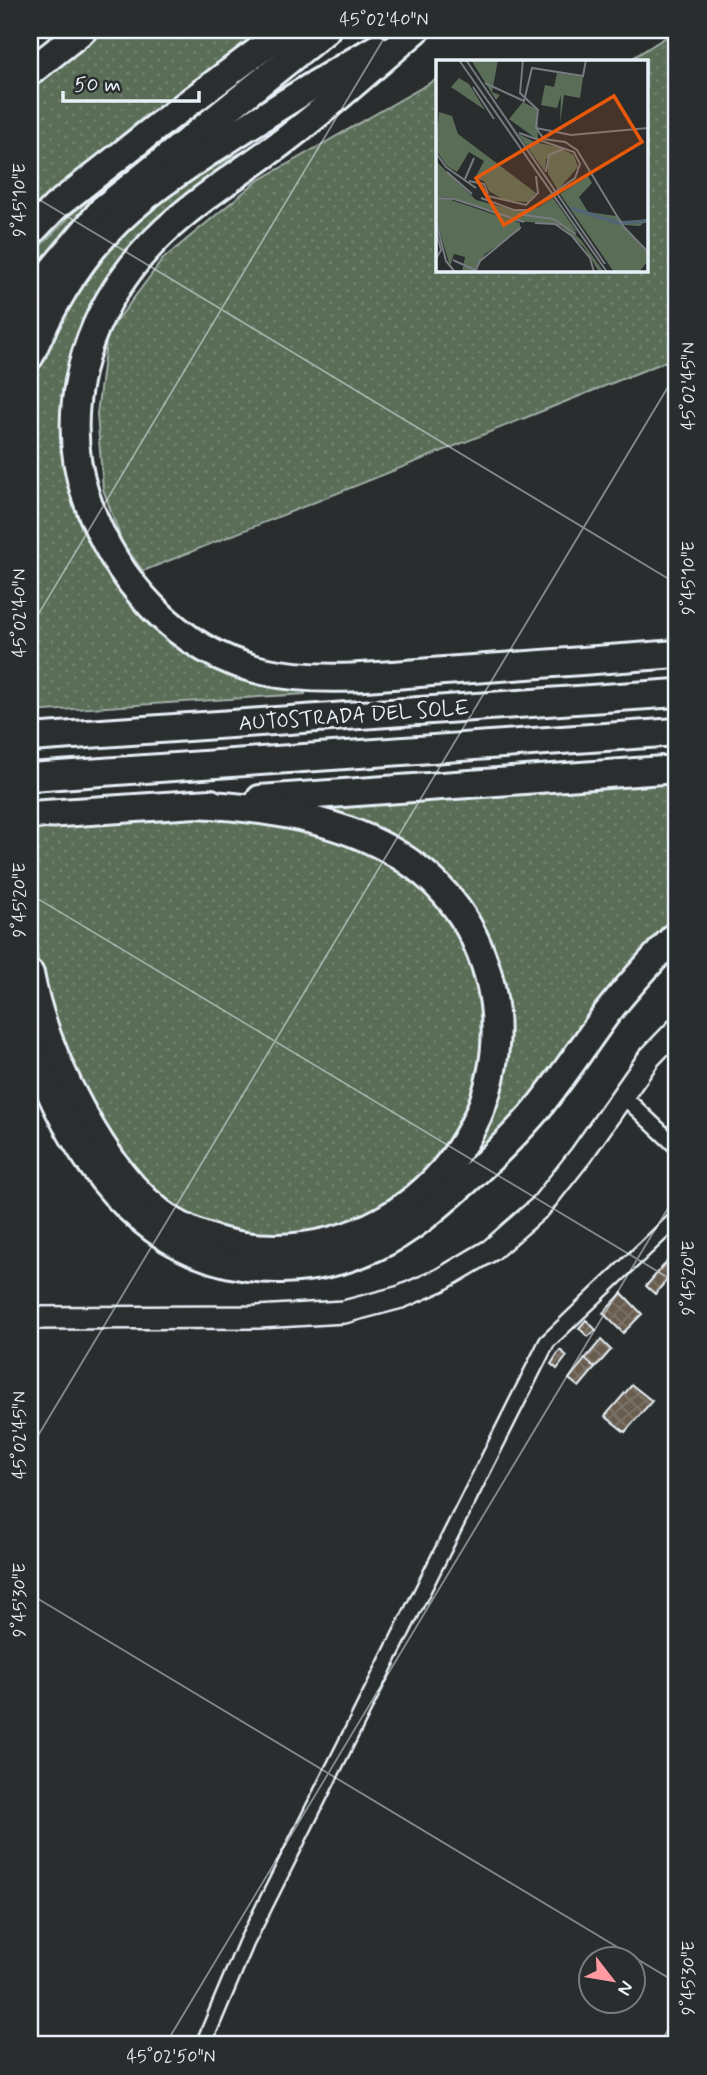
<svg xmlns="http://www.w3.org/2000/svg" width="707" height="2075" font-family="Mynerve,sans-serif">
<style>
.grass{fill:url(#grass-dots);stroke:#a1afa8;stroke-width:2}
.building{fill:url(#building-cross-hatch);stroke:#e8f1f8;stroke-width:2}
.lines{fill:none;stroke-linecap:round;stroke-linejoin:round}
.street-casing{stroke:#e8f1f8;stroke-width:19}
.secondary-casing{stroke:#e8f1f8;stroke-width:26}
.highway-casing{stroke:#e8f1f8;stroke-width:32}
.street{stroke:#2a2d2e;stroke-width:14}
.secondary{stroke:#2a2d2e;stroke-width:21}
.highway{stroke:#2a2d2e;stroke-width:26}
.ticks{fill:none;stroke:#e8f1f8;stroke-width:2;stroke-opacity:0.45}
.labels{text-anchor:middle;dominant-baseline:central;stroke-width:7;stroke-linejoin:round;paint-order:stroke}
.street-label{font-size:21px;fill:#e8f1f8;stroke:#2a2d2e}
.inset-river{fill:none;stroke:#526575;stroke-width:3.5}
.inset-road{fill:none;stroke:#767b7f;stroke-width:2}
.view{fill:#e8590c;fill-opacity:0.15;stroke:#e8590c;stroke-width:3.5}
.inset-edge{fill:none;stroke:#e8f1f8;stroke-width:3.5}
.neatline{fill:none;stroke:#e8f1f8;stroke-width:2.5}
.ticks-label{font-size:18px;text-anchor:middle;fill:#e8f1f8}
</style>
<defs>
<pattern id="grass-dots" width="8" height="8" patternUnits="userSpaceOnUse" patternTransform="scale(1.75)"><rect width="8" height="8" fill="#5a6d57"/><path d="M2 2h.1M6 6h.1" fill="none" stroke="#728270" stroke-width="1.8" stroke-linecap="round"/></pattern>
<pattern id="building-cross-hatch" width="8" height="8" patternUnits="userSpaceOnUse" patternTransform="scale(1.75)"><rect width="8" height="8" fill="#685c4f"/><path d="M0 0l8 8M0 8l8-8" fill="none" stroke="#7e7469"/></pattern>
</defs>
<rect width="100%" height="100%" fill="#2a2d2e"/>
<filter id="ink" filterUnits="userSpaceOnUse"><feTurbulence type="fractalNoise" baseFrequency=".0143" numOctaves="2"/><feDisplacementMap in="SourceGraphic" scale="14" xChannelSelector="R" yChannelSelector="G"/><feConvolveMatrix kernelMatrix="1 2 1 2 8 2 1 2 1" color-interpolation-filters="sRGB"/></filter>
<g filter="url(#ink)">
<g class="grass">
<polygon points="97,30 272,30 145,116 86,164 30,222 30,86"/>
<polygon points="673,30 677,30 677,357 143,571 122,542 103,489 97,414 107,334 163,259 256,182 437,79 438,270 646,270 646,61 628,61 666,37"/>
<polygon points="247,77 30,293 30,256 73,213"/>
<path d="M275,136L141,243L67,435L136,604L302,688L305,694L30,712V399C35,384 38,368 45,354C76,290 124,221 186,183C214,166 245,150 275,136Z"/>
<polygon points="677,781 677,926 544,1090 449,1188 496,1101 504,1071 506,1029 479,925 318,812 319,804"/>
<polygon points="222,814 317,828 424,880 482,971 490,1048 455,1146 400,1201 335,1233 244,1237 190,1221 136,1179 72,1077 42,984 33,927 30,824"/>
</g>
<g class="building">
<polygon points="677,1250 677,1272 674,1276 672,1274 655,1294 646,1286"/>
<polygon points="622,1293 642,1314 623,1333 603,1313"/>
<polygon points="586,1320 596,1330 588,1337 579,1328"/>
<polygon points="601,1340 611,1350 595,1368 585,1359"/>
<polygon points="560,1350 567,1356 557,1369 551,1364"/>
<polygon points="585,1359 595,1368 579,1387 569,1379"/>
<polygon points="632,1385 652,1401 625,1432 605,1416"/>
</g>
<g class="lines">
<g class="street-casing">
<g id="street">
<polyline points="623,1096 677,1147"/>
<polyline points="203,2045 246,1943 547,1342 677,1218"/>
</g>
</g>
<g class="secondary-casing">
<polyline id="secondary" points="30,1318 258,1317 344,1312 401,1297 440,1280 491,1250 540,1207 581,1155 649,1058 677,1029"/>
</g>
<g class="highway-casing">
<g id="highway">
<path d="M416,30C370,69 326,110 277,146C223,185 164,220 125,276C79,339 61,422 86,497C113,578 177,652 263,671C322,684 385,675 444,671C522,666 600,660 677,654"/>
<polyline points="30,72 83,30"/>
<polyline points="30,233 55,207 159,125 286,30"/>
<polyline points="30,311 53,269 103,209 326,30"/>
<path d="M30,356C49,312 72,269 105,234C140,196 184,168 227,140C276,108 326,77 377,48"/>
<polyline points="30,738 677,693"/>
<polyline points="30,777 677,732"/>
<polyline points="260,799 677,769"/>
<polyline points="30,815 211,803"/>
<path d="M30,974C39,1021 58,1068 81,1110C104,1152 133,1196 174,1222C204,1240 241,1248 275,1248C432,1247 541,1089 477,944C429,834 302,809 194,804"/>
<path d="M30,1038C57,1123 111,1217 196,1253C253,1277 320,1273 376,1247C409,1232 438,1206 465,1182C488,1161 511,1139 532,1115C559,1083 582,1047 607,1013C629,985 653,959 677,934"/>
</g>
</g>
<use href="#street" class="street"/>
<use href="#secondary" class="secondary"/>
<use href="#highway" class="highway"/>
</g>
</g>
<path class="ticks" d="M30,194L677,584M30,628L389,30M30,894L677,1283M30,1449L677,372M30,1594L677,1983M165,2045L677,1193M659,2045L677,2015"/>
<g class="labels">
<g class="street-label">
<text transform="translate(354 716) rotate(-4)">AUTOSTRADA DEL SOLE</text>
</g>
</g>
<g transform="translate(436 60)">
<rect width="212" height="212" fill="#2a2d2e"/>
<path d="M35,0H62L56,32L64,35L60,40ZM121,13L147,17L144,38L128,35L124,63L125,35L121,48L105,45L109,25L118,27ZM23,18L33,24L49,50L15,27ZM87,42L101,49L102,80L73,59ZM3,52L16,56L22,74L100,133L92,142L70,141L53,131L48,121L39,118L48,101L33,92L21,112L11,106L0,90ZM82,74L99,82L130,89L110,99L109,112ZM126,89L138,95L142,107L122,130L112,114V97ZM0,101L40,140L119,161L131,167L145,180L168,212H163L148,187L123,164L77,161L18,138L0,137ZM152,116L156,123L143,137L152,152L180,156L188,162L212,159L204,166L187,165L212,193V201L203,212H178L124,134ZM9,138L84,163V170L49,194L38,212H26L29,197L18,194L14,206L0,159V139ZM117,138L141,172L80,151L101,148Z" fill="#5a6d57"/>
<path class="inset-river" d="M135,148L182,163L212,161"/>
<path class="inset-road" d="M23,0L171,212M30,0L169,204M87,0L84,33L102,50L100,68M49,23L88,41L96,8L147,16L150,0M37,27L58,59M100,68L108,79L129,82L141,90L187,166L212,192M100,68L135,75L212,68M0,93L10,107L40,128M11,112L36,134M110,112L113,95L127,89M29,119L38,98M33,121L48,124L52,134M52,136L90,145L102,133L100,116M0,138L18,139L88,162M45,138L78,150H93L139,118L144,104L138,92L83,73M82,154L117,159L140,174M0,161L10,201L19,212M99,163L119,164L136,176L154,198L158,212M0,171L5,190L0,199M17,200L39,210M39,212L44,201L85,167"/>
<path class="view" d="M178,36L206,82L68,165L40,118Z"/>
<rect width="212" height="212" class="inset-edge"/>
</g>
<rect width="707" height="2075" fill="none" stroke="#2a2d2e" stroke-width="77"/>
<g transform="translate(612 1980) rotate(121)"><circle r="33" fill="#2a2d2e" stroke="#767b7f" stroke-width="2"/>
<path d="M0-5L12 26L0 18L-12 26Z" fill="#ff9aa2"/>
<text y="-10" font-size="19" font-weight="bold" text-anchor="middle" fill="#e8f1f8">N</text>
</g>
<path d="M63 91v10h136v-10" fill="none" stroke="#e8f1f8" stroke-width="3.5"/>
<text x="74" y="91" font-size="21" fill="#e8f1f8" stroke="#2a2d2e" stroke-width="5" paint-order="stroke">50 m</text>
<rect x="38" y="38" width="630" height="1998" class="neatline"/>
<g class="ticks-label">
<text x="384" y="25">45°02'40"N</text>
<text transform="translate(19 200) rotate(-90)" y="6">9°45'10"E</text>
<text transform="translate(688 386) rotate(-90)" y="6">45°02'45"N</text>
<text transform="translate(688 578) rotate(-90)" y="6">9°45'10"E</text>
<text transform="translate(19 613) rotate(-90)" y="6">45°02'40"N</text>
<text transform="translate(19 900) rotate(-90)" y="6">9°45'20"E</text>
<text transform="translate(688 1278) rotate(-90)" y="6">9°45'20"E</text>
<text transform="translate(19 1435) rotate(-90)" y="6">45°02'45"N</text>
<text transform="translate(19 1600) rotate(-90)" y="6">9°45'30"E</text>
<text transform="translate(688 1978) rotate(-90)" y="6">9°45'30"E</text>
<text x="171" y="2062">45°02'50"N</text>
</g>
</svg>
